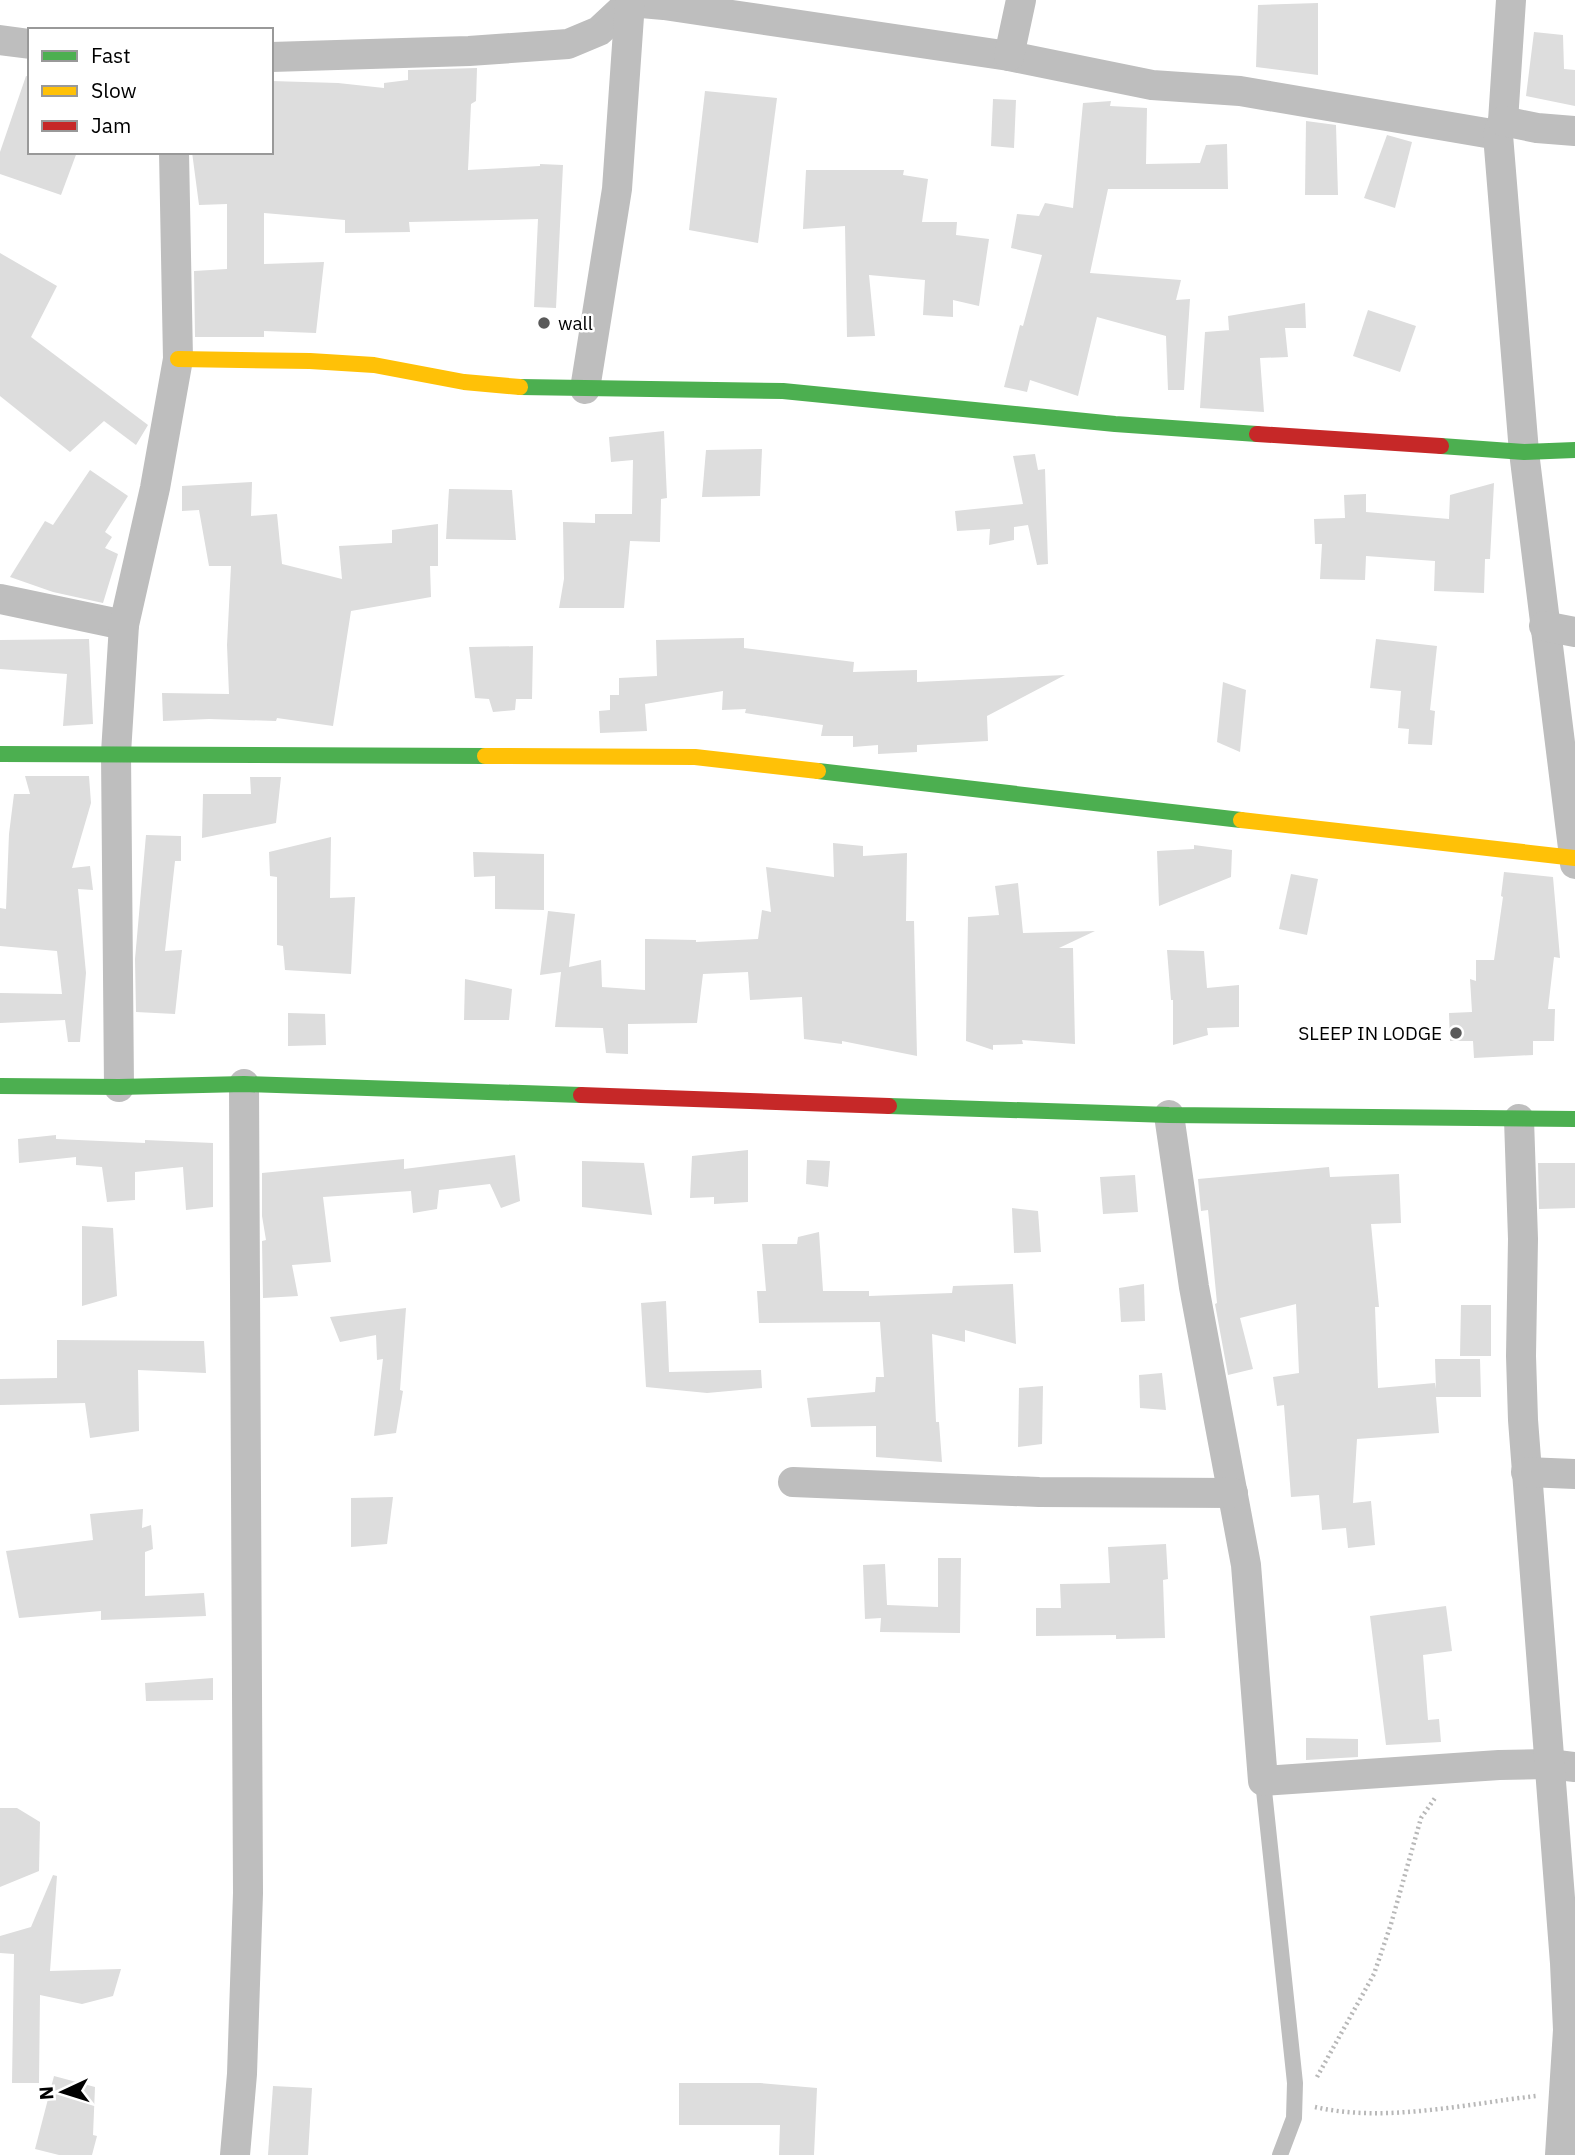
<svg xmlns="http://www.w3.org/2000/svg" width="1575" height="2155" font-family="'IBM Plex Sans',sans-serif">
<style>
.building{fill:#ddd}
.lines{fill:none;stroke-linecap:round;stroke-linejoin:round}
.path{stroke:#b8b8b8;stroke-width:4.5;stroke-dasharray:2 3.5;stroke-linecap:butt}
.lane{stroke:#bebebe;stroke-width:16}
.street{stroke:#bebebe;stroke-width:30}
.fast{stroke:#4caf50;stroke-width:16}
.slow{stroke:#ffc107;stroke-width:16}
.jam{stroke:#c62828;stroke-width:16}
.poi-dot{fill:#595959;stroke:#fff;stroke-width:2.5}
.labels{text-anchor:middle;dominant-baseline:central;stroke-width:5;stroke-linejoin:round;paint-order:stroke}
.poi-label{font-size:19px;fill:#000;stroke:#fff;text-anchor:start}
</style>
<rect width="100%" height="100%" fill="#fff"/>
<g class="building">
<polygon points="1318,3 1318,75 1256,67 1258,5"/>
<polygon points="1534,32 1563,35 1564,69 1575,70 1575,106 1526,96"/>
<polygon points="477,68 476,101 471,104 468,170 540,166 540,164 563,165 556,308 534,307 538,219 409,222 410,232 345,233 345,220 264,213 264,264 324,262 316,333 264,331 264,337 195,337 194,271 227,269 227,204 199,205 192,152 271,152 271,81 338,83 384,88 384,83 408,80 408,70"/>
<polygon points="26,76 30,77 30,152 77,152 61,195 0,174 0,152"/>
<polygon points="705,91 777,98 758,243 689,230"/>
<polygon points="993,99 1016,100 1014,148 991,146"/>
<polygon points="1111,101 1110,106 1147,108 1146,164 1200,163 1206,145 1227,144 1228,189 1108,189 1090,273 1181,280 1176,300 1190,299 1184,390 1168,390 1166,336 1097,317 1078,396 1030,380 1027,392 1004,387 1020,325 1023,326 1042,255 1011,248 1017,214 1039,216 1045,203 1073,208 1083,103"/>
<polygon points="1306,121 1336,125 1338,195 1305,195"/>
<polygon points="1387,135 1412,142 1395,208 1364,198"/>
<polygon points="806,170 904,170 903,175 928,179 922,222 957,222 956,235 989,239 979,306 953,300 953,317 923,315 925,280 869,275 875,336 847,337 845,226 803,229"/>
<polygon points="0,253 57,286 31,337 148,425 136,445 104,421 70,452 0,396"/>
<polygon points="1305,303 1306,328 1285,328 1288,357 1260,358 1264,412 1200,408 1205,332 1231,330 1229,330 1228,316"/>
<polygon points="1368,310 1416,326 1400,372 1353,356"/>
<polygon points="664,431 667,498 661,499 660,542 630,541 624,608 559,608 564,579 563,522 595,523 595,514 632,514 633,460 611,462 609,437"/>
<polygon points="762,449 760,496 702,497 706,450"/>
<polygon points="1035,454 1038,470 1045,469 1048,564 1037,565 1028,525 1014,527 1014,540 989,545 990,529 957,531 955,511 1023,504 1013,456"/>
<polygon points="90,470 128,496 105,532 112,537 105,548 118,554 103,603 53,592 10,577 45,521 53,525"/>
<polygon points="252,482 251,516 277,514 282,564 342,579 339,546 392,543 392,530 438,524 438,566 430,566 431,597 351,611 333,726 277,718 276,721 209,719 163,721 162,693 229,694 227,645 231,566 209,566 199,510 182,511 182,486"/>
<polygon points="1494,483 1490,559 1485,559 1484,593 1434,591 1435,561 1366,556 1365,580 1320,579 1322,544 1315,544 1314,519 1345,518 1344,495 1366,494 1366,512 1449,519 1450,495"/>
<polygon points="449,489 512,490 516,540 446,539"/>
<polygon points="744,638 744,648 854,662 853,672 917,670 917,682 1065,675 987,716 988,741 917,745 917,752 878,754 878,745 853,747 853,736 821,736 823,725 745,713 746,709 722,710 723,691 645,704 647,731 600,733 599,711 610,710 610,695 619,695 619,678 657,676 656,640"/>
<polygon points="89,639 93,724 63,726 67,674 0,669 0,640"/>
<polygon points="1376,639 1437,646 1430,710 1435,711 1432,745 1408,744 1409,729 1398,728 1401,691 1370,688"/>
<polygon points="533,646 532,699 516,699 515,710 493,712 489,699 475,698 469,647"/>
<polygon points="1223,682 1246,690 1240,752 1217,742"/>
<polygon points="25,776 89,776 91,803 72,868 90,866 93,890 78,889 86,973 80,1042 68,1042 65,1020 0,1023 0,993 62,994 57,951 0,946 0,908 6,909 9,834 14,794 30,794"/>
<polygon points="250,777 281,777 276,823 202,838 203,794 251,794"/>
<polygon points="146,835 181,836 181,861 175,861 165,951 182,950 175,1014 136,1012 135,959"/>
<polygon points="331,837 330,898 355,897 351,974 285,970 283,946 277,945 277,877 270,876 269,852"/>
<polygon points="833,843 863,846 863,856 907,853 906,921 914,921 917,1056 842,1041 842,1044 804,1039 802,997 750,1000 748,972 703,974 697,1023 628,1024 628,1054 606,1053 603,1028 555,1027 561,972 540,975 548,911 575,914 569,967 601,960 602,987 645,990 645,939 696,940 696,942 758,939 762,910 771,912 766,867 834,877"/>
<polygon points="1194,845 1232,850 1231,877 1159,906 1157,851 1194,849"/>
<polygon points="473,852 544,854 544,910 495,909 495,876 474,877"/>
<polygon points="1504,872 1553,877 1560,958 1554,957 1548,1009 1555,1009 1554,1041 1533,1041 1533,1055 1474,1058 1473,1041 1450,1041 1449,1013 1472,1012 1470,979 1476,981 1476,960 1494,960 1503,897 1501,896"/>
<polygon points="1291,874 1318,879 1307,935 1279,929"/>
<polygon points="1018,883 1023,933 1095,931 1059,948 1073,948 1075,1044 1022,1040 1023,1044 993,1045 993,1050 966,1041 968,917 999,915 995,886"/>
<polygon points="1167,950 1204,951 1207,988 1239,985 1239,1027 1207,1028 1208,1035 1173,1045 1173,1000 1171,1000"/>
<polygon points="465,979 512,989 509,1020 464,1020"/>
<polygon points="288,1013 325,1014 326,1045 288,1046"/>
<polygon points="56,1135 56,1139 145,1143 145,1140 213,1143 213,1207 186,1210 183,1167 135,1172 135,1200 107,1202 102,1167 76,1165 76,1157 19,1163 18,1139"/>
<polygon points="748,1150 748,1202 714,1204 714,1197 690,1198 692,1156"/>
<polygon points="515,1155 520,1201 501,1208 490,1184 439,1190 437,1209 413,1213 411,1191 323,1197 331,1262 292,1265 298,1296 263,1298 262,1241 266,1240 262,1216 262,1173 404,1159 404,1169"/>
<polygon points="807,1160 830,1161 828,1187 806,1184"/>
<polygon points="582,1161 644,1163 652,1215 582,1207"/>
<polygon points="1538,1163 1575,1163 1575,1208 1539,1209"/>
<polygon points="1329,1167 1330,1177 1399,1174 1401,1223 1371,1224 1379,1307 1375,1307 1378,1388 1435,1383 1436,1389 1435,1359 1480,1359 1481,1397 1436,1397 1439,1433 1357,1439 1353,1503 1371,1501 1375,1545 1348,1548 1346,1528 1322,1530 1319,1495 1291,1497 1284,1405 1277,1406 1273,1377 1299,1373 1296,1304 1240,1318 1253,1369 1228,1375 1215,1304 1217,1303 1208,1210 1201,1211 1198,1179"/>
<polygon points="1135,1175 1138,1212 1103,1214 1100,1177"/>
<polygon points="1012,1208 1038,1211 1041,1252 1014,1253"/>
<polygon points="82,1226 113,1228 117,1296 82,1306"/>
<polygon points="819,1232 823,1291 869,1291 869,1296 952,1293 953,1286 1013,1284 1016,1344 965,1330 965,1342 932,1334 936,1422 939,1422 942,1462 876,1457 876,1426 811,1427 807,1398 875,1392 876,1377 884,1377 880,1322 759,1323 757,1291 766,1291 762,1244 797,1244 798,1237"/>
<polygon points="1144,1284 1145,1321 1121,1322 1119,1288"/>
<polygon points="666,1301 669,1372 761,1370 762,1388 707,1393 646,1387 641,1303"/>
<polygon points="1461,1305 1491,1305 1491,1356 1460,1356"/>
<polygon points="406,1308 400,1390 403,1391 396,1433 374,1436 383,1359 377,1360 376,1335 340,1342 330,1317"/>
<polygon points="57,1340 204,1341 206,1373 138,1370 139,1431 90,1438 85,1403 0,1405 0,1379 57,1378"/>
<polygon points="1162,1373 1166,1410 1140,1408 1139,1375"/>
<polygon points="1043,1386 1042,1444 1018,1447 1019,1388"/>
<polygon points="393,1497 387,1544 351,1547 351,1498"/>
<polygon points="143,1509 142,1528 151,1525 153,1549 145,1552 145,1596 204,1593 206,1616 101,1620 101,1611 19,1618 6,1551 93,1540 90,1514"/>
<polygon points="1166,1544 1168,1579 1163,1580 1165,1638 1116,1639 1116,1635 1036,1636 1036,1608 1061,1608 1060,1584 1110,1583 1108,1547"/>
<polygon points="938,1558 961,1558 960,1633 880,1632 881,1618 865,1619 863,1565 885,1564 887,1605 938,1607"/>
<polygon points="1446,1606 1452,1651 1423,1655 1428,1720 1439,1719 1441,1742 1386,1745 1370,1616"/>
<polygon points="213,1678 213,1700 146,1701 145,1683"/>
<polygon points="1306,1738 1358,1739 1358,1757 1306,1760"/>
<polygon points="0,1808 17,1808 40,1822 39,1871 0,1887"/>
<polygon points="53,1875 57,1876 50,1971 121,1969 113,1996 82,2004 40,1995 39,2083 12,2083 14,1954 0,1953 0,1936 31,1927"/>
<polygon points="54,2076 95,2087 93,2135 97,2136 92,2155 59,2155 35,2149"/>
<polygon points="679,2083 760,2083 817,2088 814,2155 779,2155 780,2125 679,2125"/>
<polygon points="273,2086 312,2088 308,2155 268,2155"/>
</g>
<g class="lines">
<g class="path">
<polyline points="1317,2077 1374,1974 1391,1924 1421,1818 1435,1798"/>
<path d="M1315,2107C1384,2123 1466,2104 1536,2096"/>
</g>
<polyline class="lane" points="1263,1781 1295,2083 1294,2118 1280,2155"/>
<g class="street">
<polyline points="629,0 630,2 664,5 1009,56 1152,85 1240,91 1498,135"/>
<polyline points="1511,0 1503,121 1498,135 1524,452 1575,864"/>
<polyline points="0,40 30,44"/>
<polyline points="1009,56 1021,0"/>
<polyline points="271,57 469,51 568,44 599,31 630,2"/>
<polyline points="1503,121 1537,128 1575,131"/>
<polyline points="585,389 617,189 630,2"/>
<polyline points="0,599 124,625"/>
<polyline points="1544,626 1575,632"/>
<polyline points="119,1087 116,753 124,625 155,488 178,359 174,152"/>
<polyline points="1169,1115 1194,1287 1246,1565 1263,1781 1499,1765 1549,1764 1575,1767"/>
<polyline points="1519,1119 1523,1239 1521,1356 1523,1420 1565,1963 1568,2030 1560,2155"/>
<polyline points="1526,1472 1575,1474"/>
<polyline points="793,1482 1039,1492 1233,1493"/>
<polyline points="235,2155 242,2074 248,1893 244,1084"/>
</g>
<g class="fast">
<polyline points="520,387 783,391 1115,424 1257,434"/>
<polyline points="1441,446 1524,452 1575,450"/>
<polyline points="0,754 485,756"/>
<polyline points="818,771 1241,820"/>
<polyline points="0,1086 119,1087 244,1084 581,1095"/>
<polyline points="889,1106 1169,1115 1575,1119"/>
</g>
<g class="slow">
<polyline points="178,359 310,361 374,365 464,382 520,387"/>
<polyline points="485,756 695,757 818,771"/>
<polyline points="1241,820 1575,858"/>
</g>
<g class="jam">
<polyline points="1257,434 1441,446"/>
<polyline points="581,1095 889,1106"/>
</g>
</g>
<g class="poi-dot">
<circle cx="544" cy="323" r="7"/>
<circle cx="1456" cy="1033" r="7"/>
</g>
<g class="labels">
<g class="poi-label">
<text x="558" y="323">wall</text>
<text x="1442" y="1033" text-anchor="end">SLEEP IN LODGE</text>
</g>
</g>
<rect x="28" y="28" width="245" height="126" fill="#ffffff" stroke="#999999" stroke-width="2"/>
<rect x="42" y="51" width="35" height="10" fill="#4caf50" stroke="#999999" stroke-width="2"/>
<text x="91" y="63" font-size="21" fill="#000000">Fast</text>
<rect x="42" y="86" width="35" height="10" fill="#ffc107" stroke="#999999" stroke-width="2"/>
<text x="91" y="98" font-size="21" fill="#000000">Slow</text>
<rect x="42" y="121" width="35" height="10" fill="#c62828" stroke="#999999" stroke-width="2"/>
<text x="91" y="133" font-size="21" fill="#000000">Jam</text>
<g transform="translate(63 2092) rotate(266)" stroke="#ffffff" stroke-width="5" paint-order="stroke">
<path d="M0-5L12 26L0 18L-12 26Z" fill="#000000"/>
<text y="-10" font-size="19" font-weight="bold" text-anchor="middle" fill="#000000">N</text>
</g>
</svg>
